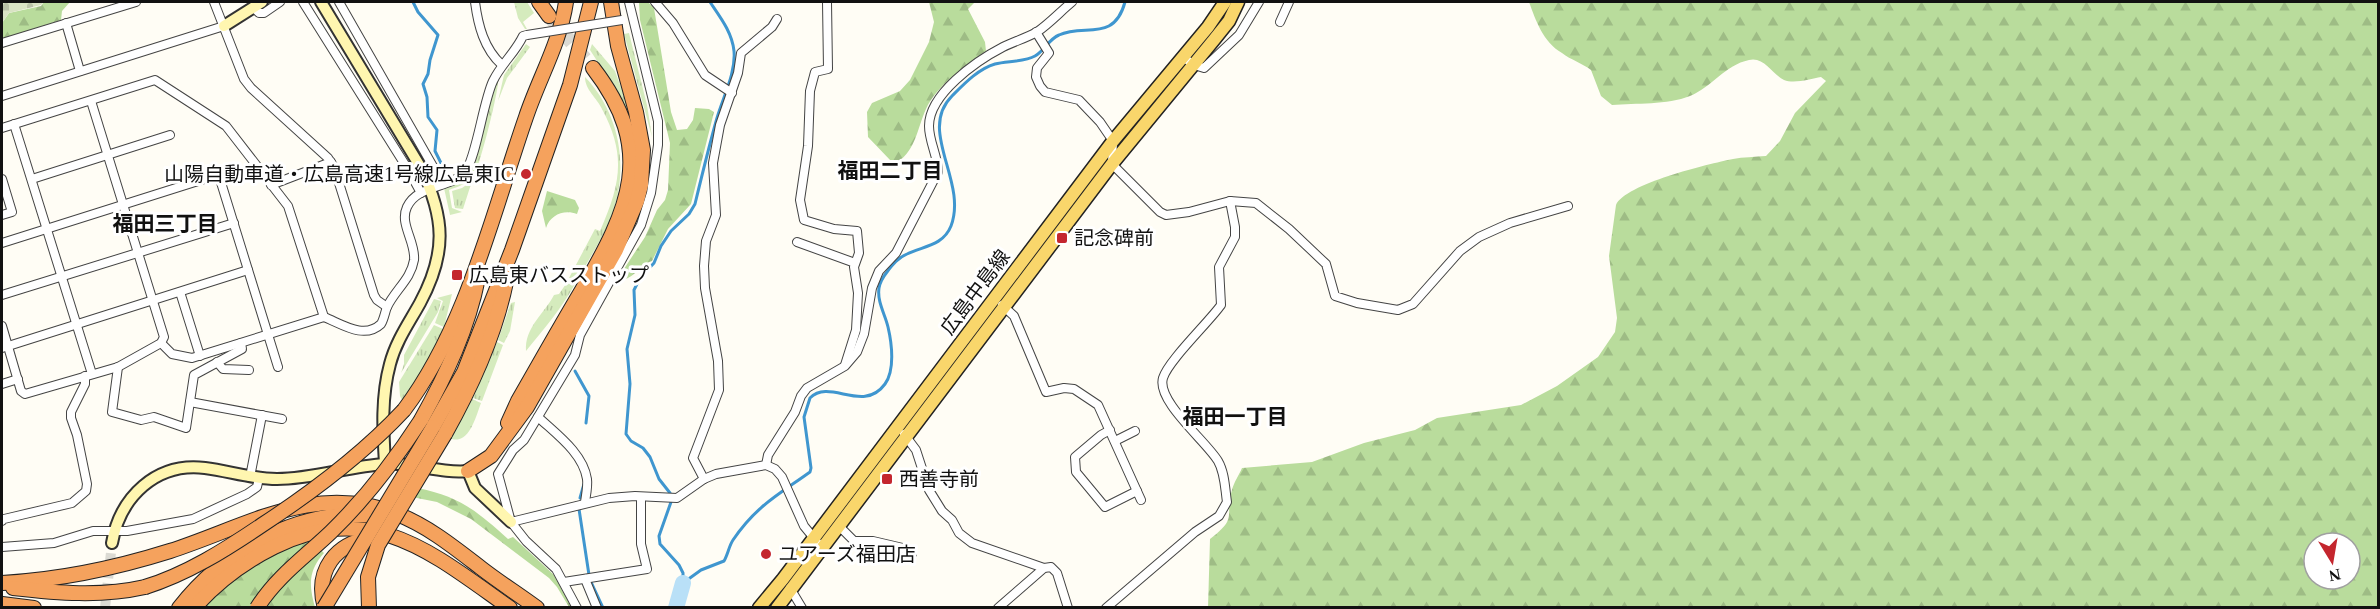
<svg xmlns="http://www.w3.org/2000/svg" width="2380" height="609" font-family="'Times New Roman','Noto Sans JP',serif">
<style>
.grass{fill:url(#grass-tufts)}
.forest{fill:url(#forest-firs);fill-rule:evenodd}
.cemetery{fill:url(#cemetery-stones)}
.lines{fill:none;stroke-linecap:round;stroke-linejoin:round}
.stream{stroke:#3f96cf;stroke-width:3}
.river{stroke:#b9e0f7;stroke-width:16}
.secondary-tunnel{stroke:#dbdad3;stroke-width:10;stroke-dasharray:10 5;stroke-linecap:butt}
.highway-tunnel{stroke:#dbdad3;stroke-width:14;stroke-dasharray:14 7;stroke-linecap:butt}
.street-casing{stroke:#444;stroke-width:10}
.secondary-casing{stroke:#333;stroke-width:14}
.primary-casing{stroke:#222;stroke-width:15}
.highway-casing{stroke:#222;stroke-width:16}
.street{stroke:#fff;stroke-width:8}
.secondary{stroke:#fff6b0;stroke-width:10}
.primary{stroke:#f9d66b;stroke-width:12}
.highway{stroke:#f5a25d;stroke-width:14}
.street-bridge-casing{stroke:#444;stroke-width:10;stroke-linecap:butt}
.highway-bridge-casing{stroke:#222;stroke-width:16;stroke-linecap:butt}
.street-bridge{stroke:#fff;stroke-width:8}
.highway-bridge{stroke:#f5a25d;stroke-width:14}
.poi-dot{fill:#c4262e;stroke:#fff;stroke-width:2}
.labels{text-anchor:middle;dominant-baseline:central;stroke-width:6;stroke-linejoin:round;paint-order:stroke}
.poi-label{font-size:20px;fill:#111;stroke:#fff;text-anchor:start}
.street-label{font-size:20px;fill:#111;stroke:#fff}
.neighbourhood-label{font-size:21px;font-weight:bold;fill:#111;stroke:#fff}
</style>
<defs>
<pattern id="grass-tufts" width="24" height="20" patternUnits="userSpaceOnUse" patternTransform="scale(1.5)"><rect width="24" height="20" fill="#d5ebbd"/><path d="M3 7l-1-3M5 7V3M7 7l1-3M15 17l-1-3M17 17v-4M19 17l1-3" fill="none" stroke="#b6c8a1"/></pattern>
<pattern id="forest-firs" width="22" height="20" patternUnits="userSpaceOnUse" patternTransform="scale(1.5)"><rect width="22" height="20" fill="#b9dc9c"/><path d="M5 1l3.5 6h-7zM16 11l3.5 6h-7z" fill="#9ebc85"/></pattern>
<pattern id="cemetery-stones" width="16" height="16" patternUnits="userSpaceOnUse" patternTransform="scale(1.5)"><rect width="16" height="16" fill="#d9e3c4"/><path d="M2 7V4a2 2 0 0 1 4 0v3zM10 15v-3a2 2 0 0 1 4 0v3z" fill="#b9c2a7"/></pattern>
</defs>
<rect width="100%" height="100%" fill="#fffdf5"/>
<g class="grass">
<polygon points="514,2 527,2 534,13 523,22 527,29 525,29 518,18"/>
<polygon points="629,33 647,105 652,137 624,34"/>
<polygon points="526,44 530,47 507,78 498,101 504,75"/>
<polygon points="592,44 615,71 633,121 630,121 621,98 590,50"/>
<path d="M585,77C619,112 629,166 613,211C605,236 589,258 577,281L569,278L595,229L600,231C620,185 627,156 602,109C597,98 585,90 585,77Z"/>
<path d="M498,80C500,86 479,171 473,177C467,184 457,187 449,190L452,208L462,212L450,215L444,188L464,178L472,168L492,92Z"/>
<polygon points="472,181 463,209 455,208 452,191 462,188"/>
<path d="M568,281L575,284C561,309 544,329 526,351C524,328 544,314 554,295L559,294Z"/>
<polygon points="452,294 444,327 435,323 443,301 437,298"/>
<polygon points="434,299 441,301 438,312 401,373 404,364 404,355"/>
<polygon points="515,302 510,331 504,343 498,340 511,303"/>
<polygon points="434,325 443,329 433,352 403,402 400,396 399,382"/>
<polygon points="497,342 503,345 482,401 473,398"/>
<path d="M472,399L481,403C476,416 469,447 449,438Z"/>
</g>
<g class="forest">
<polygon points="44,2 70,2 62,11 61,20 2,39 2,23 9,13 41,6"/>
<path d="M639,2H648L654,8L671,112L677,130L687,129L693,120L695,108L709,109L714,112L691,204L668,229L652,261C637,266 634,281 616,281L645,237L657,210L665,200L668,190L670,143L640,20Z"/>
<path d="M929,2H975L968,9L985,42L986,51C965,66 937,85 926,109C917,129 916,149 898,162L891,161L868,137L867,112L872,103L900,91L910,80L929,42L934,22Z"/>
<path d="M1529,2H2378V607L1208,608L1210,539C1239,517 1224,517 1232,490C1234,482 1239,475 1242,468L1312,462L1364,443L1415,430L1437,418L1521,405L1557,386L1598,357L1615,332L1617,318L1609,256L1616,205C1625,184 1708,164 1733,159C1743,157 1755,157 1766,156L1780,141L1795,113L1826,81L1821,77C1811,79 1794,84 1784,80C1773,75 1764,56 1749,60C1725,65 1712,87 1690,96C1667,105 1636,103 1612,105L1601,96L1591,70C1582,63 1571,60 1562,53C1543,42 1536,21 1529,2ZM2314,543H2350V579H2314Z"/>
<path d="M547,191L575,200L579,208L577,214C564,209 550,215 546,228L542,211Z"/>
<path d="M417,488C459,496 477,511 508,539L513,537L554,575L571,607H569L557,587L549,578L471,519L437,502L412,497Z"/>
<path d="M316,539C292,560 265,578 251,607L201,608C235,579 272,545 316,539Z"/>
<path d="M321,550L324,553C308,571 309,585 315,607L264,608L278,588Z"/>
</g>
<polygon class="cemetery" points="2,2 44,2 41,5 9,13 2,23"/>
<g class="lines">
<g class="stream">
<polyline points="413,2 418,12 438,35 430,60 428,74 423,84 427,97 428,117 437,130 435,151 444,169"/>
<polyline points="575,371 589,396 586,423"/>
<polyline points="580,498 584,484"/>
<polyline points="579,509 589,575"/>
<polyline points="590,580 603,608"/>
<path d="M683,583L701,570L724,561C728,554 729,546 733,540C756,506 778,495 810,472L811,468L804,417L810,398C830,378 863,414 885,384C895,370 892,344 888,327C885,314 877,302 879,288C880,282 883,277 887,272C893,264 898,258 907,254C923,246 943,246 951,226C968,181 917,131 952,96C964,84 978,69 995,64C1007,61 1024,62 1035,56C1044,51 1049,39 1059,35C1084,23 1114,43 1125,2"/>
<path d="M683,583V573L679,565L660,544L659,536L671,502L670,493L659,479L650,457L643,448L631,441L626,434L630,384L627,349L635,315L634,290L640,278L654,263L661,246L671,231L689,214L695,204C702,175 709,146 717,118C723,97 736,73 734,51C732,32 720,17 710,2"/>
</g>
<polyline class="river" points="676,608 683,583"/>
<polyline class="secondary-tunnel" points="105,608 112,543"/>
<polyline class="highway-tunnel" points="549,16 593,68"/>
<g class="street-casing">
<g id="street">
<polyline points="214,2 244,79 251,88 328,158 334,167 374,295 377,300 387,307"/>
<polyline points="303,2 409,171 421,193"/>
<polyline points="339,2 443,184"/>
<path d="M475,2C478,25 484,49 502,65"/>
<polyline points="655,2 673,23 705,75 732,93"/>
<polyline points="827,2 828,69 815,72 810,91 808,146 800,200 804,220 834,229 857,231 859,253 854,267 858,293 856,330 845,365"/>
<polyline points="253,7 259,13 264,13 280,2"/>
<polyline points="1280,22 1289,2"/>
<polyline points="66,23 80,71"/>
<polyline points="1036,32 1049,53 1037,68 1036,77 1040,86 1045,92 1079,100 1100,122 1113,141 1112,164 1160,212 1166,215 1189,212 1230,201 1256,203 1289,229 1326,264 1335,296 1357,303 1398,310 1413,304 1460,251 1479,237 1510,223 1568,206"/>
<polyline points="2,43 136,2"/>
<polyline points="1183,57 1194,65 1204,68 1239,35 1259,2"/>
<polyline points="2,96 224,26"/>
<polyline points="14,124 92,374"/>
<path d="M2,128L155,80L226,126L288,206L324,317C342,324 364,340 381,324C384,319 385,312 387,307C395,290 411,279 414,260C416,242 399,224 407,207C418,184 450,189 465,172C476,159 483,102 493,81C501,64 515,53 523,36L527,35"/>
<polyline points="2,179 12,212 2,215"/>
<polyline points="32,179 170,135"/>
<polyline points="271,185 331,162"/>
<polyline points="797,242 855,263"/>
<polyline points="2,243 214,176 219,176 278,367"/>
<polyline points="180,292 200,356"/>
<polyline points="2,295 234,223"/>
<polyline points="1002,305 1014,316 1046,392 1064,388 1074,389 1098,405 1141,500"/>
<polyline points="2,326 21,391 25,394 118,367 161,343 164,337 91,101"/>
<polyline points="161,343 172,354 192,358 324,317"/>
<polyline points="2,348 248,270"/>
<polyline points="217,362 223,369 249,370"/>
<polyline points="118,367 112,412 141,420 154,417 186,428 194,375 242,349 241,343"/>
<polyline points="2,384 18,379"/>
<polyline points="190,402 282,419"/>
<path d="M538,417C556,434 583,453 587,479C588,486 586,495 585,502"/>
<polyline points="1110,430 1101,435 1075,457 1076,472 1105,507 1137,491"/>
<polyline points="904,434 916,450 929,490 942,511 952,520 959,533 972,543 1044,568"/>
<polyline points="1115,441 1135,431"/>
<path d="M766,465L768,455L795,412L801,396L807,388L845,366L857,352L864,334L872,288L879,271L896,253L938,172C938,156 929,142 929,126C929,94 976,61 1003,47C1013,42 1026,38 1037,32C1049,24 1061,11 1072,2"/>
<polyline points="250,477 262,415"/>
<polyline points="704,479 693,458 719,390 718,361 705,288 704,266 706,241 716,215 713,163 720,125 738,73 741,53 772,27 777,19"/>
<polyline points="2,521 4,519 72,503 86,491 87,484 77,435 71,418 71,412 85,384 85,376"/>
<polyline points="511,522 609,498 635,496 677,498 704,479 716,474 766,465 775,469 782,477 804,526 822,548"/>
<polyline points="839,526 854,541 873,541 903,548 912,554"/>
<polyline points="2,547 54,543 93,531 127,531 193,519 247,494 257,487 259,478"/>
<polyline points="585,579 597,608"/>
<polyline points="564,582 647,569 641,544 641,497"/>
<polyline points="790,588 802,608"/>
<polyline points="577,608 556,569 526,541 511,522 498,474 513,450 524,440 575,355 580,335 641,225 651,193 658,145 658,121 629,2"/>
<polyline points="998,608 1044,568 1051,567 1057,573 1068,608"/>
<path d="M1106,608L1195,532L1219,516L1227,502C1225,489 1225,473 1218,461C1207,442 1156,401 1163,378C1168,361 1208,323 1221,305L1219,267L1235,237V227L1230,201"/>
</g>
</g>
<g class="secondary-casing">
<g id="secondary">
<path d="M321,2L421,168C445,218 447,253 420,303C409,323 396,341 390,364C381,397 383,430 385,464"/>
<polyline points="224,26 262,2"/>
<path d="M112,543C120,497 156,462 205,468C229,471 252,479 277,479C314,479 349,466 386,464C414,462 440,474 468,471L475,488L511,522"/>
</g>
</g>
<g class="primary-casing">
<g id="primary">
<polyline points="759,608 783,579 1113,141 1208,27 1225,2"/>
<polyline points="777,608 1112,164 1213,41 1229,21 1238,2"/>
</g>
</g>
<g class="highway-casing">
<g id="highway">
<polyline points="539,2 549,16"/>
<path d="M404,410C467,326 492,215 526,117C539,78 560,43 566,2"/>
<path d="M421,420C446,375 468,329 478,278"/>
<path d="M508,423L518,401C539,364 560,327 582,290C629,209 657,151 593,68"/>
<polyline points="433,427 464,372 512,250 570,85 591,2"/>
<path d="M445,434C472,386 495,336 506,282"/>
<polyline points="468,471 491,456 527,407 616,250 637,201 641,185 643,150 636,112 618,46 611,2"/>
<path d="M2,583C58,580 116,568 170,551C248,526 313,482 397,514C428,526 455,548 481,568C499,582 518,594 537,608"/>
<path d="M13,588C57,593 101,597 145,587"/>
<polyline points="2,604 34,608"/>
<path d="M179,608C227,547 304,505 383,517"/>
<path d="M194,608C216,583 244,562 274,547C372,499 432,553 510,608"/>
<path d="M325,608C314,570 336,543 372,538"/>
</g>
</g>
<use href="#street" class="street"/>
<use href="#secondary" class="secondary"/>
<use href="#primary" class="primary"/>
<use href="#highway" class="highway"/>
<g class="street-bridge-casing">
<polyline id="street-bridge" points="527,35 622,20"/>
</g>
<g class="highway-bridge-casing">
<g id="highway-bridge">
<path d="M145,587C187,574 225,550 262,525C314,491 362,455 404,410"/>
<path d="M257,608C276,577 306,556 331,532C366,498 395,460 421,420"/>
<polyline points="324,608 433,427"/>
<polyline points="369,608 368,577 378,545 445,434"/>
</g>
</g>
<use href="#street-bridge" class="street-bridge"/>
<use href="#highway-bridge" class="highway-bridge"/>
</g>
<g class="poi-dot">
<circle cx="526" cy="174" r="6"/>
<rect x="1056" y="232" width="12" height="12" rx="3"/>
<rect x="451" y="269" width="12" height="12" rx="3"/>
<rect x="881" y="473" width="12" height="12" rx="3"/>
<circle cx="766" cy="554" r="6"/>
</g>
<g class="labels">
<g class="poi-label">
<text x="514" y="174" text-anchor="end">山陽自動車道・広島高速1号線広島東IC</text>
<text x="1074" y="238">記念碑前</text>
<text x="469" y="275">広島東バスストップ</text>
<text x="899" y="479">西善寺前</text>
<text x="778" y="554">ユアーズ福田店</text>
</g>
<g class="street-label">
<text transform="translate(975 292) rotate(-53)">広島中島線</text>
</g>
<g class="neighbourhood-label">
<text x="890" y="171">福田二丁目</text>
<text x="165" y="224">福田三丁目</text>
<text x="1235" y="417">福田一丁目</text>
</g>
</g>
<rect width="2380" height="609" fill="none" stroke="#111111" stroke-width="6"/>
<g transform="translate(2332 561) rotate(169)"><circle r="28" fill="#ffffff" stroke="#a0a0a0" stroke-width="1.5"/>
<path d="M0-4.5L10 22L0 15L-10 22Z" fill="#c4262e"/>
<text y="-9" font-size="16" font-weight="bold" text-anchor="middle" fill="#111111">N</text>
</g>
</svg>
